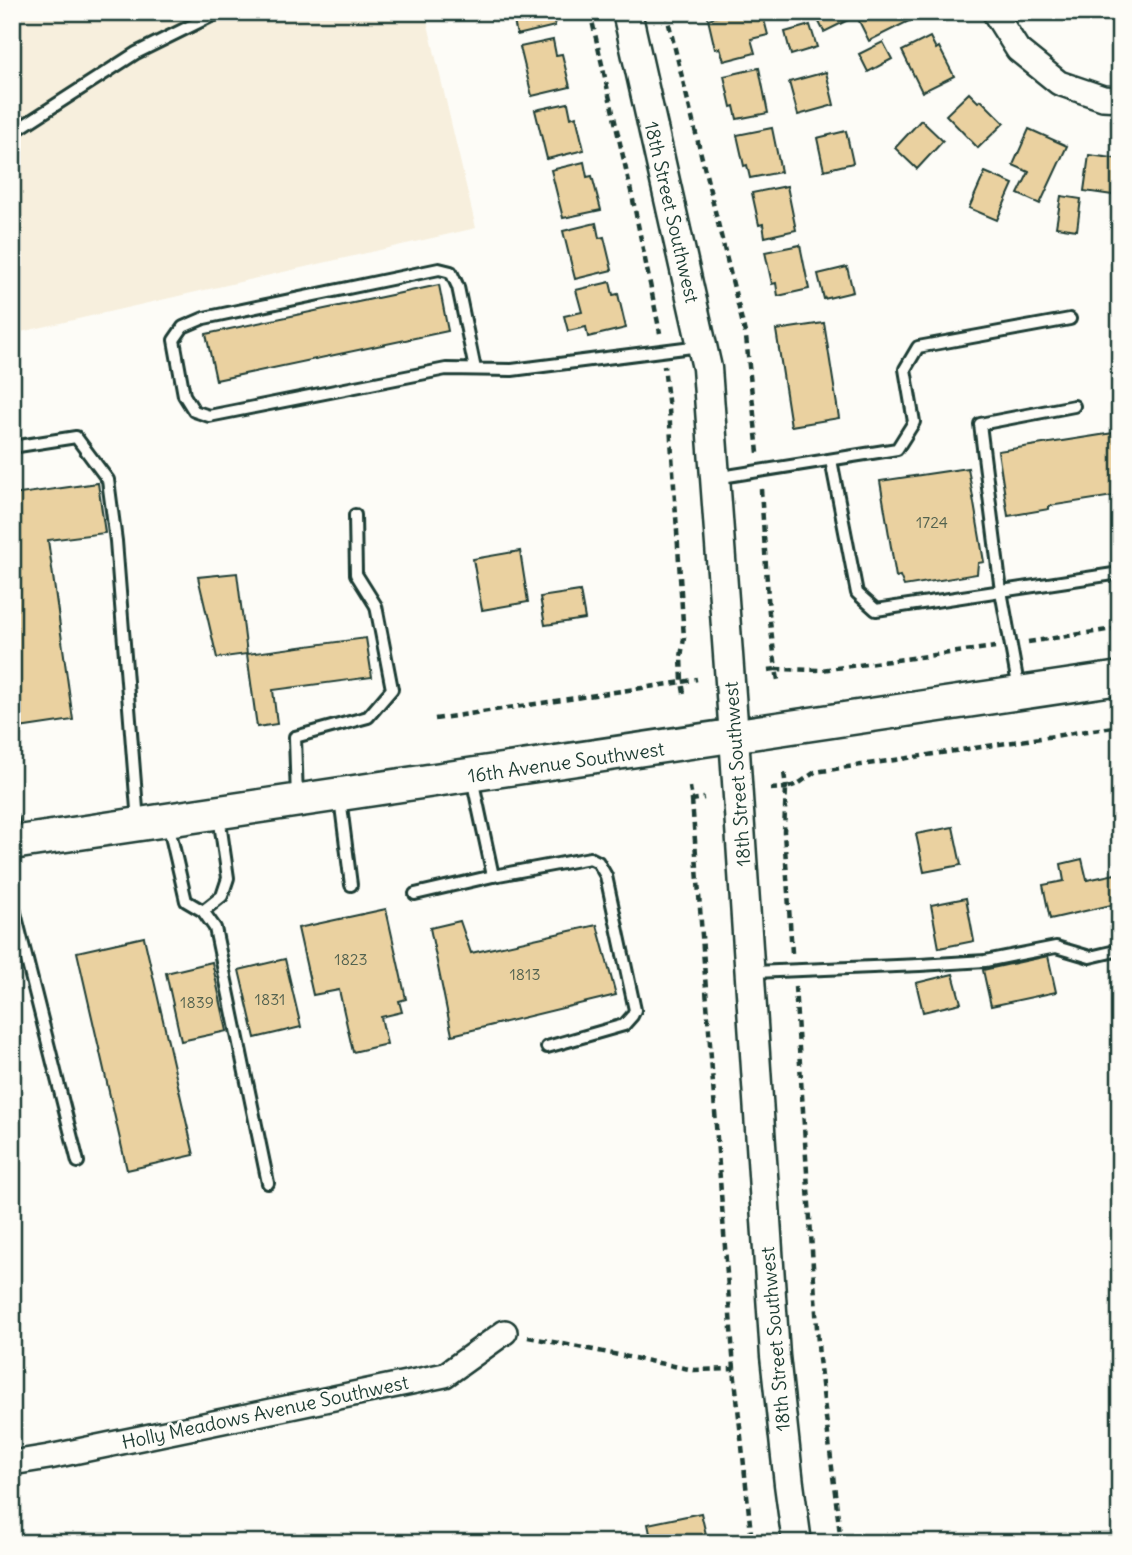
<svg xmlns="http://www.w3.org/2000/svg" width="1132" height="1555" font-family="Delius,sans-serif">
<style>
.built{fill:#f7efdd}
.building{fill:#ead1a0;stroke:#1f3d34;stroke-width:2}
.lines{fill:none;stroke-linecap:round;stroke-linejoin:round}
.service-casing{stroke:#1f3d34;stroke-width:16}
.minor-casing{stroke:#1f3d34;stroke-width:28}
.tertiary-casing{stroke:#1f3d34;stroke-width:33}
.secondary-casing{stroke:#1f3d34;stroke-width:37}
.path{stroke:#1f3d34;stroke-width:4.5;stroke-dasharray:7 5;stroke-linecap:butt}
.service{stroke:#fdfcf7;stroke-width:10}
.minor{stroke:#fdfcf7;stroke-width:23}
.tertiary{stroke:#fdfcf7;stroke-width:28}
.secondary{stroke:#fdfcf7;stroke-width:32}
.labels{text-anchor:middle;dominant-baseline:central;stroke-width:5;stroke-linejoin:round;paint-order:stroke}
.number-label{font-size:16px;fill:#52624f}
.street-label{font-size:19px;fill:#1f3d34;stroke:#fdfcf7}
</style>
<rect width="100%" height="100%" fill="#fdfcf7"/>
<filter id="ink" filterUnits="userSpaceOnUse"><feTurbulence type="fractalNoise" baseFrequency=".0143" numOctaves="2"/><feDisplacementMap in="SourceGraphic" scale="14" xChannelSelector="R" yChannelSelector="G"/><feConvolveMatrix kernelMatrix="1 2 1 2 8 2 1 2 1" color-interpolation-filters="sRGB"/></filter>
<g filter="url(#ink)">
<polygon class="built" points="12,12 425,12 476,228 12,334"/>
<g class="building">
<polygon points="512,12 552,12 555,26 517,35"/>
<polygon points="734,12 746,12 747,14 762,12 768,35 751,39 755,53 724,61 720,48 715,49 708,19"/>
<polygon points="814,12 846,12 850,19 824,32"/>
<polygon points="924,12 925,13 869,41 855,13"/>
<polygon points="810,25 817,47 791,55 785,32"/>
<polygon points="930,37 936,49 939,47 954,76 922,92 902,51"/>
<polygon points="553,40 556,55 562,54 570,87 532,96 520,47"/>
<polygon points="883,42 892,59 868,72 859,54"/>
<polygon points="759,68 768,113 737,119 734,106 731,107 724,76"/>
<polygon points="826,72 834,105 798,115 789,82"/>
<polygon points="969,93 978,102 981,100 1004,123 978,148 946,115"/>
<polygon points="568,103 571,118 576,116 584,150 547,159 535,110"/>
<polygon points="921,120 943,141 917,169 895,148"/>
<polygon points="772,128 781,172 750,178 747,165 744,166 737,135"/>
<polygon points="1029,129 1067,146 1040,204 1018,194 1029,172 1013,165"/>
<polygon points="846,131 853,163 824,170 817,138"/>
<polygon points="1089,155 1120,159 1120,196 1084,191"/>
<polygon points="584,162 587,177 592,176 601,210 563,218 551,170"/>
<polygon points="985,172 1013,184 997,220 969,208"/>
<polygon points="787,186 796,230 765,237 763,224 759,225 752,193"/>
<polygon points="1061,196 1081,199 1077,230 1056,227"/>
<polygon points="596,223 599,238 604,237 612,270 575,279 563,231"/>
<polygon points="800,245 809,289 778,296 776,283 772,284 765,252"/>
<polygon points="847,267 853,292 824,299 818,274"/>
<polygon points="610,282 613,295 618,294 626,328 588,337 586,327 568,331 564,316 582,312 576,290"/>
<polygon points="439,285 448,331 216,380 206,334"/>
<polygon points="824,323 839,418 791,426 776,330"/>
<polygon points="1120,432 1120,495 1049,506 1049,509 1008,516 998,451"/>
<polygon points="968,468 984,562 978,563 977,574 904,586 900,576 896,577 880,481"/>
<polygon points="98,483 105,533 48,540 73,720 12,729 12,495"/>
<polygon points="520,551 528,602 482,610 473,559"/>
<polygon points="237,573 247,654 217,658 198,577"/>
<polygon points="580,591 585,619 545,625 540,597"/>
<polygon points="366,638 372,677 273,690 277,724 257,727 247,654"/>
<polygon points="953,827 961,865 924,872 916,834"/>
<polygon points="1082,859 1087,880 1120,873 1120,903 1050,919 1043,885 1064,881 1061,864"/>
<polygon points="966,898 974,941 939,948 931,905"/>
<polygon points="386,909 406,999 399,1001 402,1012 381,1017 387,1044 353,1052 339,990 313,995 298,928"/>
<polygon points="460,921 471,953 597,925 616,995 452,1035 430,928"/>
<polygon points="144,937 194,1155 127,1170 77,952"/>
<polygon points="1048,956 1056,992 991,1006 983,970"/>
<polygon points="285,959 301,1027 255,1038 239,970"/>
<polygon points="212,962 227,1031 181,1041 166,973"/>
<polygon points="953,974 961,1003 923,1012 916,983"/>
<polygon points="701,1513 708,1543 652,1543 648,1524"/>
</g>
<g class="lines">
<g class="service-casing">
<g id="service">
<polyline points="12,133 136,53 209,17 224,12"/>
<polyline points="475,369 458,287 451,272 439,269 204,318 183,327 174,340 184,395 194,411 209,416 446,369 512,370 700,346"/>
<polyline points="12,447 76,437 108,480 116,541 138,822"/>
<polyline points="831,460 857,593 876,610 1120,573"/>
<polyline points="715,478 897,449 914,422 905,369 918,347 1070,319"/>
<polyline points="1019,690 1001,591 980,424 1074,406"/>
<polyline points="472,778 493,876 590,858 598,862 606,876 635,1010 632,1016 624,1025 547,1047"/>
<polyline points="340,798 351,885"/>
<polyline points="297,799 295,737 368,717 392,689 376,606 356,574 355,515"/>
<polyline points="12,819 17,840"/>
<polyline points="168,823 186,901 203,911 215,928 268,1183"/>
<polyline points="415,894 493,876"/>
<polyline points="12,901 78,1162"/>
<polyline points="203,911 222,896 228,878 219,816"/>
<polyline points="752,972 920,965 985,961 1056,947 1090,957 1120,950"/>
</g>
</g>
<g class="minor-casing">
<g id="minor">
<polyline points="994,12 1018,50 1059,83 1103,98 1120,99"/>
<polyline points="12,1463 49,1457 445,1375 505,1332"/>
</g>
</g>
<g class="tertiary-casing">
<polyline id="tertiary" points="627,12 707,368 734,736 775,1356 789,1484 797,1543"/>
</g>
<g class="secondary-casing">
<polyline id="secondary" points="12,843 1120,678"/>
</g>
<g class="path">
<polyline points="590,12 633,200 660,333"/>
<polyline points="666,12 746,337 758,453"/>
<polyline points="761,489 769,613 776,669 821,670 995,647"/>
<polyline points="1028,642 1120,628"/>
<polyline points="768,670 776,669 778,680"/>
<polyline points="684,693 682,682 697,679"/>
<polyline points="435,719 682,682 681,657 684,638 669,409 664,366"/>
<polyline points="690,787 692,800 704,798"/>
<polyline points="770,789 786,788 784,772"/>
<polyline points="692,800 734,1369 752,1543"/>
<polyline points="792,953 784,832 786,788 798,784 815,772 1120,726"/>
<polyline points="795,986 819,1359 841,1543"/>
<polyline points="528,1337 694,1370 734,1369"/>
</g>
<use href="#service" class="service"/>
<use href="#minor" class="minor"/>
<use href="#tertiary" class="tertiary"/>
<use href="#secondary" class="secondary"/>
</g>
</g>
<g class="labels">
<g class="number-label">
<text x="932" y="522">1724</text>
<text x="351" y="959">1823</text>
<text x="525" y="974">1813</text>
<text x="270" y="999">1831</text>
<text x="197" y="1002">1839</text>
</g>
<g class="street-label">
<text transform="translate(672 212) rotate(77)">18th Street Southwest</text>
<text transform="translate(566 762) rotate(-8)">16th Avenue Southwest</text>
<text transform="translate(737 774) rotate(-94)">18th Street Southwest</text>
<text transform="translate(775 1339) rotate(-95)">18th Street Southwest</text>
<text transform="translate(265 1412) rotate(-12)">Holly Meadows Avenue Southwest</text>
</g>
</g>
<rect width="1132" height="1555" fill="none" stroke="#fdfcf7" stroke-width="42"/>
<rect x="21" y="21" width="1090" height="1513" fill="none" stroke="#1f3d34" stroke-width="2.5" filter="url(#ink)"/>
</svg>
